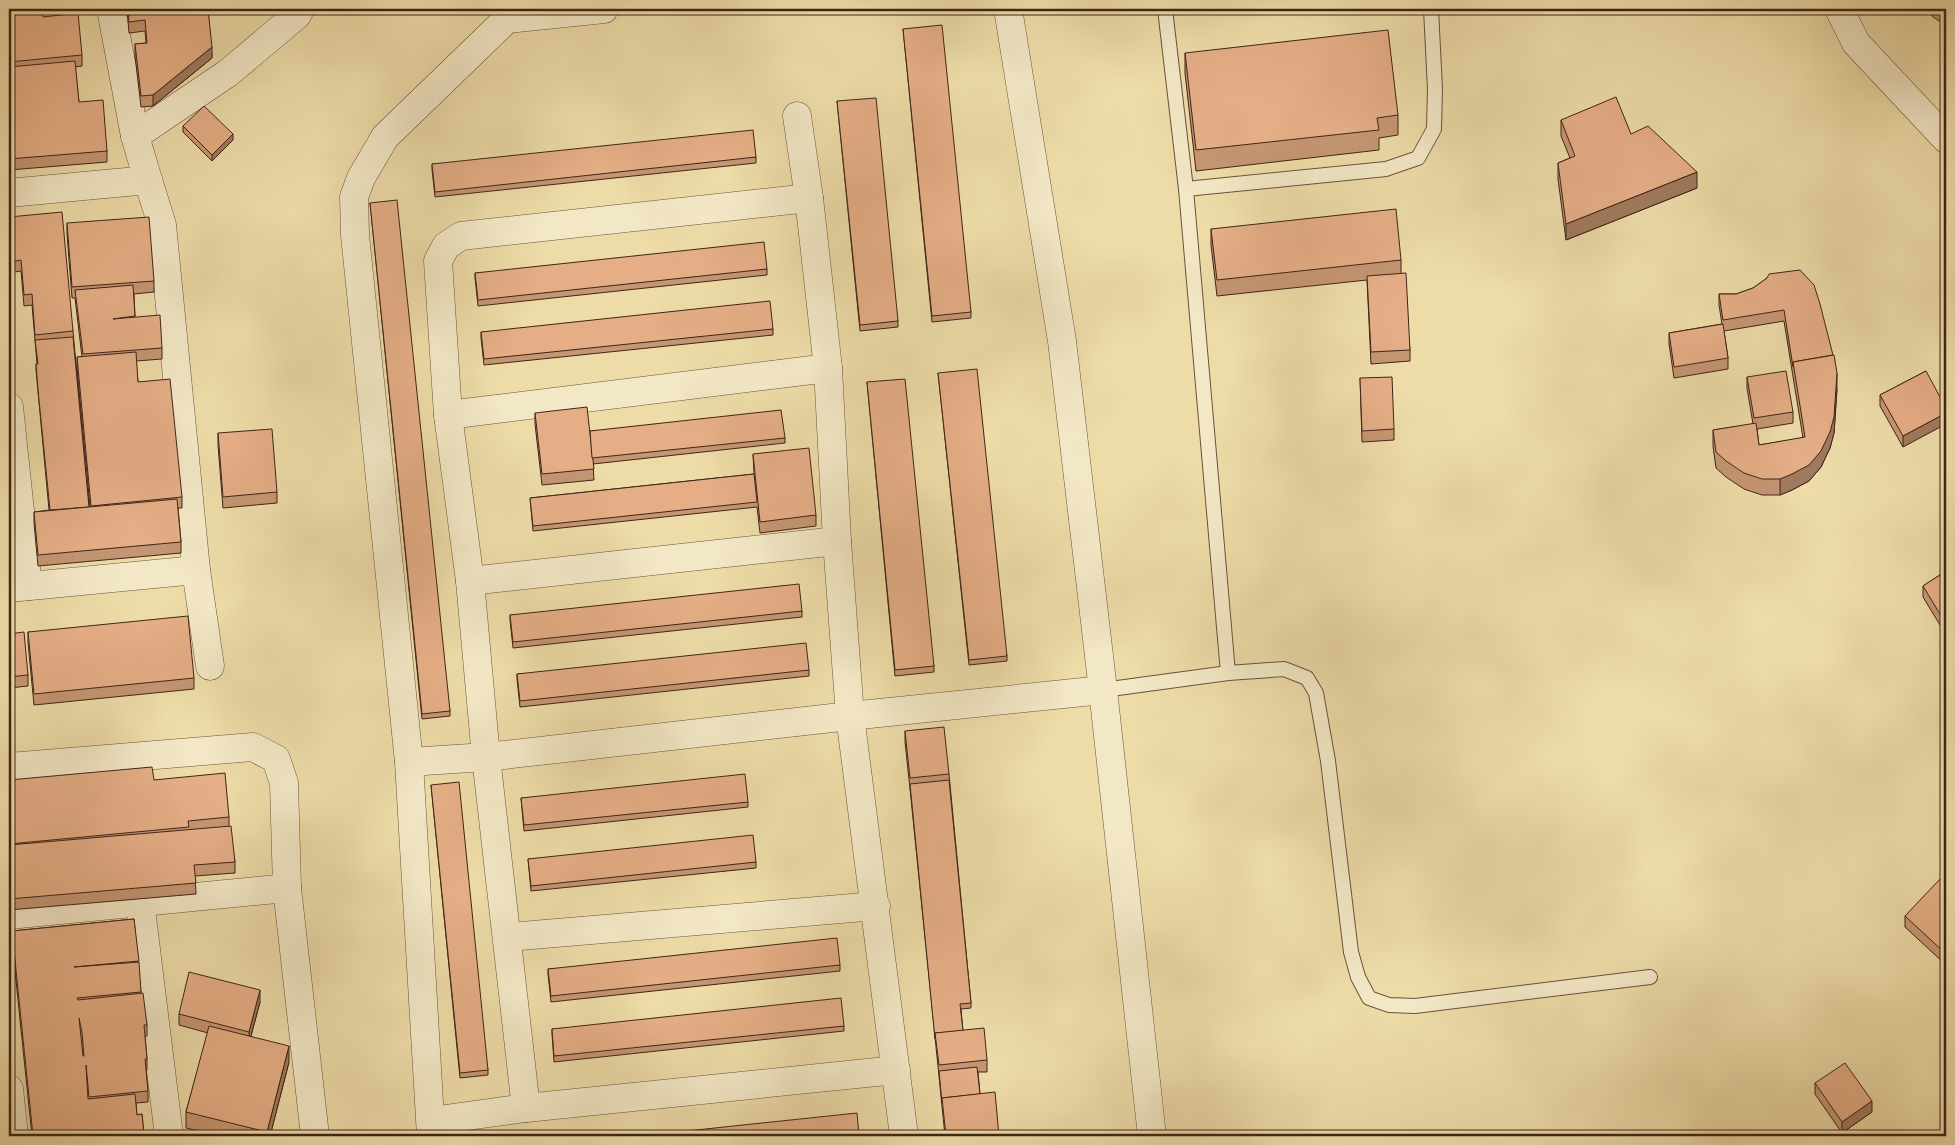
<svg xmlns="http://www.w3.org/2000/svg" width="1955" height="1145" font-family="'IM FELL Double Pica',serif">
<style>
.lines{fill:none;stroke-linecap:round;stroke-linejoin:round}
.service-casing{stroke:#6b523c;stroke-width:16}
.minor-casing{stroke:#6b523c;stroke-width:29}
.service{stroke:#f3e8c6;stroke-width:14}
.minor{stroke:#f3e8c6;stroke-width:28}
.wall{fill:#c59673;stroke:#402418}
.shaded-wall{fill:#a07a5e;stroke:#402418}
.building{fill:#e5ae86;stroke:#402418;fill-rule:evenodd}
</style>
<rect width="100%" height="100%" fill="#eddca8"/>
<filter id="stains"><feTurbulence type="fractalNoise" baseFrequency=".004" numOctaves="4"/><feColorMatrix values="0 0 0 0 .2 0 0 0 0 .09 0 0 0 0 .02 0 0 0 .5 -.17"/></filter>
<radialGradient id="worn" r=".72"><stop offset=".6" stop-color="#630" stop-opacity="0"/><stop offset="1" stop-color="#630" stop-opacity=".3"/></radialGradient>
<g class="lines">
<g class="service-casing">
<g id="service">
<polyline points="1165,9 1186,189 1228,673"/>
<polyline points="1186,189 1386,169 1418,158 1434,129 1435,89 1431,9"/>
<polyline points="1103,690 1228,673 1284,669 1307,678 1316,693 1328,761 1351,952 1358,977 1369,998 1389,1005 1415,1006 1650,977"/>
</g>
</g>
<g class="minor-casing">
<g id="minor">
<polyline points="111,9 135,136 148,180"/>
<polyline points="1008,9 1062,341 1103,690 1152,1136"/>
<polyline points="1839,9 1856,43 1946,139"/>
<polyline points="797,116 809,198 828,368 837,541 850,716 904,1136"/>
<polyline points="135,136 228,73 297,15 300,9"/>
<polyline points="9,193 148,180 162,225 196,570 210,666"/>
<polyline points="9,407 28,586"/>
<polyline points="448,415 828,368"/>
<polyline points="470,581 837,541"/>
<polyline points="9,588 196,570"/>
<polyline points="409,762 486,757 850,716 1103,690"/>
<polyline points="9,767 253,747 276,759 284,783 287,888 315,1136"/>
<polyline points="140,901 169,1136"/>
<polyline points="9,915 287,888"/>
<polyline points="508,937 876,906"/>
<polyline points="9,1089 14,1136"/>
<polyline points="526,1108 486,757 470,581 448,415 438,261 446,246 461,236 809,198"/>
<polyline points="431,1121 526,1108 896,1070"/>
<polyline points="431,1136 409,762 355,235 354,197 361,178 385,137 507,19 604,9"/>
</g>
</g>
<use href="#service" class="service"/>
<use href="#minor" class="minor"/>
</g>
<g class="wall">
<polygon points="9,9 43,17 82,55 82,66 75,67 79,102 107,151 107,162 9,170"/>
<polygon points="127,9 208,9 212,58 153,106 141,107 135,56 135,44 146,43 145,31 129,33"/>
<polygon points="1932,9 1946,9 1946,26 1932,16"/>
<polygon points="903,29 971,312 971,318 932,322"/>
<polygon points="1185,53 1398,115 1398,135 1379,138 1379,150 1196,171 1185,73"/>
<polygon points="837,101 898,321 898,327 860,331"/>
<polygon points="1561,120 1631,134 1697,188 1566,240 1558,179 1558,163 1570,158 1561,136"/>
<polygon points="183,126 233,140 212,161 183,132"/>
<polygon points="756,157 756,163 435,197 432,170 432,164"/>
<polygon points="370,203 450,711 450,716 422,719"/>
<polygon points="9,217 73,331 89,507 90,507 77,368 77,357 82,357 75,298 72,298 67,234 67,223 154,281 154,292 134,294 135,317 162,348 162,359 136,361 138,382 182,497 182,508 178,508 181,542 181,553 38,566 34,523 34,512 49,510 36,370 36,364 37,364 32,305 24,306 21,271 9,273"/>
<polygon points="1211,229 1401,260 1401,274 1410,350 1410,361 1371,364 1367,280 1217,296 1211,245"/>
<polygon points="767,269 767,275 478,306 475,278 475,273"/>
<polygon points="1767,278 1837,389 1834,433 1830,448 1821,467 1809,481 1792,490 1780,495 1762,495 1744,489 1726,477 1716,468 1713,446 1713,430 1753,424 1747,388 1747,377 1793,412 1793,423 1757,429 1759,445 1803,438 1784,321 1724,331 1728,358 1728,369 1674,378 1669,344 1669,333 1722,324 1719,305 1719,294 1736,294 1753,288"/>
<polygon points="773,329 773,335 484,365 481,338 481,332"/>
<polygon points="1926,371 1903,447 1880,406 1880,395"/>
<polygon points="938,373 1007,656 1007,661 969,665"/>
<polygon points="1360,378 1394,429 1394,440 1362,442"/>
<polygon points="867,382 934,666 934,672 895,676"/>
<polygon points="535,413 590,431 785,438 785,443 593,464 594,480 542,485 535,424"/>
<polygon points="218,433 277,492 277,503 223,508 218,445"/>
<polygon points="753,454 816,515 816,526 760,533 757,507 533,531 530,498 754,474"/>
<polygon points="1946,571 1946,635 1923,597 1923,586"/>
<polygon points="802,611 802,617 513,648 510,620 510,615"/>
<polygon points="28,632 194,678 194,689 34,705 28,643"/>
<polygon points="9,634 28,675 28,686 9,688"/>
<polygon points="809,670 809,676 520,707 517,679 517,674"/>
<polygon points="905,731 949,774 971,1003 971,1008 961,1009 963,1031 987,1060 987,1072 978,1072 980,1094 999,1136 945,1136 910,789 905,742"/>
<polygon points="9,780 154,780 229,817 229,826 235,862 235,873 195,876 196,894 9,910"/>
<polygon points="431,785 488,1070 488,1075 460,1078"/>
<polygon points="521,798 748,802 748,807 524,831"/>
<polygon points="528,859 756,862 756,868 531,891"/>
<polygon points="1946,885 1946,965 1905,927 1905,916"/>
<polygon points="134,919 141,993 147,1025 147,1036 145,1036 147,1059 147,1070 146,1070 148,1091 148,1102 136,1103 137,1115 142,1114 144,1136 32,1136 12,942 12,931"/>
<polygon points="840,965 840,971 551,1002 548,974 548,969"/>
<polygon points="260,1002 251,1036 289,1062 270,1136 219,1136 186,1128 186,1112 208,1033 179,1025 179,1014"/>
<polygon points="844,1026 844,1031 554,1062 552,1034 552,1029"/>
<polygon points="1815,1083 1872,1112 1842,1133 1815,1094"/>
</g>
<g class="shaded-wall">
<polygon points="212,47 212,58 153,106 153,95"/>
<polygon points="233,134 233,140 212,161 212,155"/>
<polygon points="1697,172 1697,188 1566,240 1566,224"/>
<polygon points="1837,373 1837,389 1834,433 1830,448 1821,467 1809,481 1792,490 1780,495 1780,479 1830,432"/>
<polygon points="1946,413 1946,424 1903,447 1903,436"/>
<polygon points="260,990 260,1002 249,1043 249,1032"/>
<polygon points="289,1046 289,1062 270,1136 267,1136 267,1132"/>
<polygon points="1872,1101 1872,1112 1842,1133 1842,1122"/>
</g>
<g class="building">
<polygon points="9,9 42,9 43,17 78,13 82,55 9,62"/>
<polygon points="128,9 208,9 212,47 153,95 141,96 135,44 147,43 145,20 129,22"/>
<polygon points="1937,9 1946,9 1946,15"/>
<polygon points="942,25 971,312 932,316 903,29"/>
<polygon points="1388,30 1398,115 1377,118 1379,130 1196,150 1185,53"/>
<polygon points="75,61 79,102 103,100 107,151 9,159 9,67"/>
<polygon points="1616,97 1631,134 1648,126 1697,172 1566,224 1558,163 1575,156 1561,120"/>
<polygon points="876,98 898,321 860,325 837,101"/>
<polygon points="204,106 233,134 212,155 183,126"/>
<polygon points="753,130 756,157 435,192 432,164"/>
<polygon points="397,200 450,711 422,714 370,203"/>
<polygon points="1396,209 1401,260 1217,280 1211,229"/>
<polygon points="62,212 73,331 35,335 32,294 24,295 21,260 9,262 9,217"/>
<polygon points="149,217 154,281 72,287 67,223"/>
<polygon points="764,242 767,269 478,300 475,273"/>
<polygon points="1800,270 1814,285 1820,304 1833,355 1793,362 1793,367 1784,310 1723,320 1719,294 1736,294 1753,288 1767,278 1769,274"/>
<polygon points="1406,273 1410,350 1371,352 1367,276"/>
<polygon points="133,285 135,316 113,319 160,315 162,348 83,354 75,290"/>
<polygon points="770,301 773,329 484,359 481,332"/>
<polygon points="1723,324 1728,358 1674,367 1669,333"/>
<polygon points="73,337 89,507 50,510 38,390 36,364 38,364 35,340"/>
<polygon points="136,352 138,382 170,379 182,497 91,506 77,357"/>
<polygon points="1834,355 1837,373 1834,417 1830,432 1821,451 1809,465 1792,474 1780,479 1762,479 1744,473 1726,461 1716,452 1713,430 1756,423 1759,445 1805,437 1793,362"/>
<polygon points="977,369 1007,656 969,660 938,373"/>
<polygon points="1786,371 1793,412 1754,418 1747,377"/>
<polygon points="1926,371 1946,408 1946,413 1903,436 1880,395"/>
<polygon points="1392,377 1394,429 1362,431 1360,378"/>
<polygon points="905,379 934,666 895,670 867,382"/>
<polygon points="587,407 594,469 542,474 535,413"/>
<polygon points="781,410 785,438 592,458 590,431"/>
<polygon points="272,429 277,492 223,497 218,433"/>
<polygon points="809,448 816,515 760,522 753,454"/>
<polygon points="754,474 757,502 533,526 530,498"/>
<polygon points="177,499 181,542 38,555 34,512"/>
<polygon points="1946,571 1946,624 1923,586"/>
<polygon points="799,584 802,611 513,642 510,615"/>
<polygon points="188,616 194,678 34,694 28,632"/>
<polygon points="24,632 28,675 9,677 9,634"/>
<polygon points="806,643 809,670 520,701 517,674"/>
<polygon points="944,727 949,774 910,778 905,731"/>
<polygon points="152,767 154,780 225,773 229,817 188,821 189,827 9,844 9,780"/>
<polygon points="745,774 748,802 524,825 521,798"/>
<polygon points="949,780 971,1003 960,1004 963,1031 935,1033 935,1039 910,784"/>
<polygon points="459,782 488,1070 460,1073 431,785"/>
<polygon points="231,826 235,862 194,865 196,883 9,899 9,845"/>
<polygon points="753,835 756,862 531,886 528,859"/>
<polygon points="1940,879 1946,885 1946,954 1905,916"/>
<path d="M134,919L139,961L74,967L139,962L141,992L77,998L78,1000L143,993L147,1025H144L147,1059H145L148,1091L89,1097L86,1065L88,1099L135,1094L137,1115L142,1114L144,1134L124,1136H33L12,931ZM79,1018L82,1032L84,1056H83Z"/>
<polygon points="837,938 840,965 551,996 548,969"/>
<polygon points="189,972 260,990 249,1032 179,1014"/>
<polygon points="841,998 844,1026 554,1056 552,1029"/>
<polygon points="209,1026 289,1046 267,1132 186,1112"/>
<polygon points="984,1028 987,1060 939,1065 935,1033"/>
<polygon points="1845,1063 1872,1101 1842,1122 1815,1083"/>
<polygon points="977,1067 980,1094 942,1098 942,1103 939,1071"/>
<polygon points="995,1092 999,1136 946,1136 942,1098"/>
<polygon points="857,1113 859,1136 639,1136"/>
</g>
<rect width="1955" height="1145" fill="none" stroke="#eddca8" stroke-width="30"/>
<rect x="10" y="10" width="1935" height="1125" fill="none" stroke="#402418" stroke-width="2.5"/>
<rect x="15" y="15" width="1925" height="1115" fill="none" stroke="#402418"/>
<rect width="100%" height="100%" filter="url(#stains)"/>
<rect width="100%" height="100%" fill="url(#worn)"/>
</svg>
